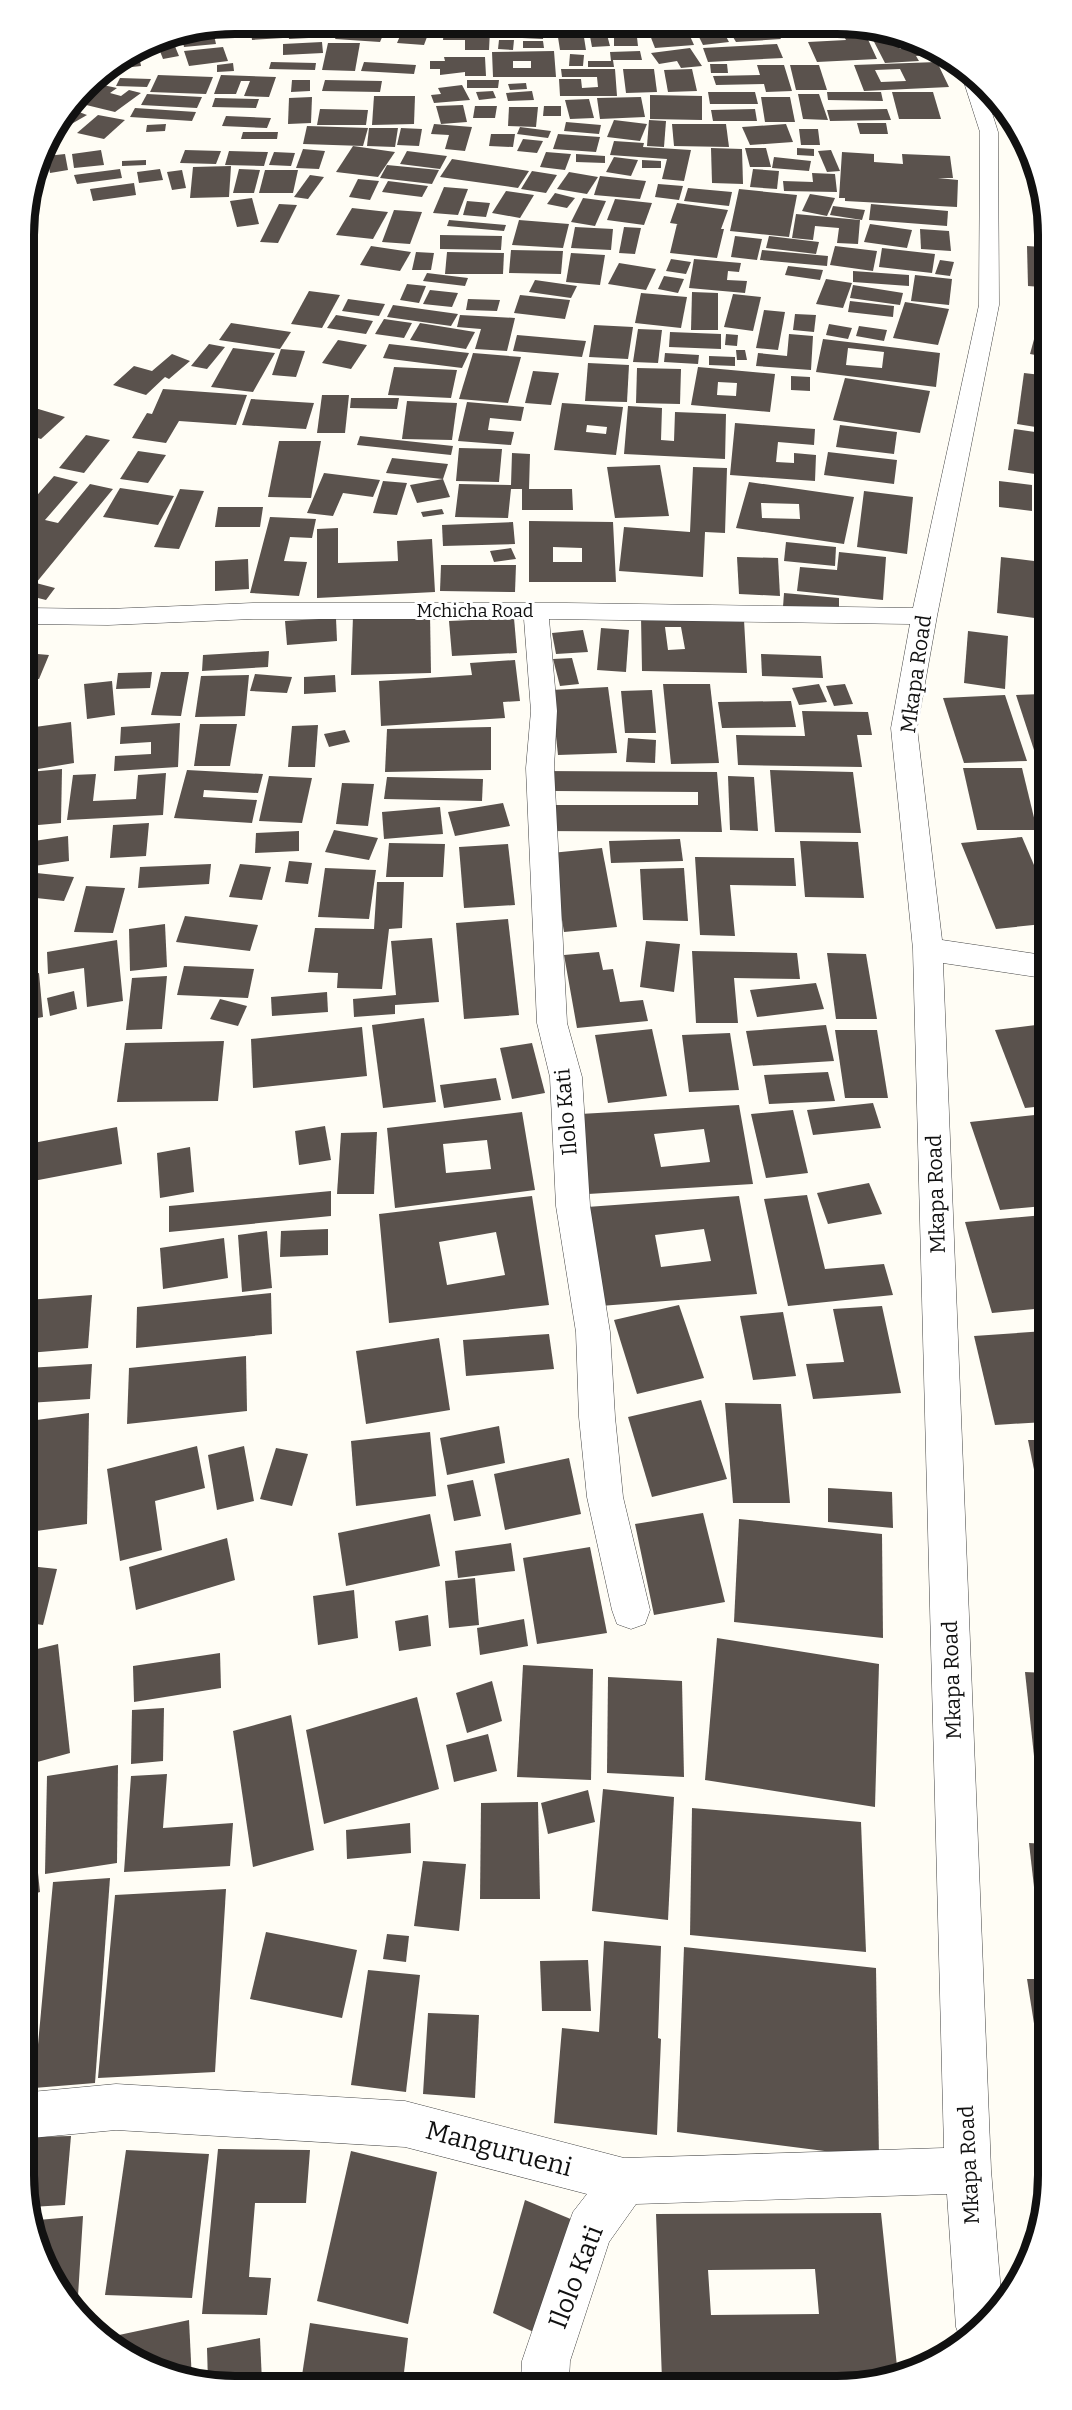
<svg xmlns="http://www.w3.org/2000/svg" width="1072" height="2410" font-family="Bitter,serif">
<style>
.building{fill:#5a524d;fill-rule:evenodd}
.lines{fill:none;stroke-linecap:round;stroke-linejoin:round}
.minor-casing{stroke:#444;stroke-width:1}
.minor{fill:#fff;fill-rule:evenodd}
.labels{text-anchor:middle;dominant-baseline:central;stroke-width:6;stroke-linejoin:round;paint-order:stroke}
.far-street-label{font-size:18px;fill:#111;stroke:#fff}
.street-label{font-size:21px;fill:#111;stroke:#fff}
.near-street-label{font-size:26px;fill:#111;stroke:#fff}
.rim{fill:none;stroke:#111;stroke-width:8}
</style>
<rect width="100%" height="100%" fill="#fffdf5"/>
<g class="building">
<polygon points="238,24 240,37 220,38 219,27"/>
<polygon points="250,24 281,24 283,38 252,40"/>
<polygon points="312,24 327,25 328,37 289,39 288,30 313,29"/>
<polygon points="342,25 364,25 430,29 424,45 397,43 400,36 383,35 380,42 335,39"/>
<polygon points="686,27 694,45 655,48 648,30"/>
<polygon points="694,27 721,27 729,42 703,45"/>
<polygon points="727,27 750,27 752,31 775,29 781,39 736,42"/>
<polygon points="794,27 844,28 846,31 799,35"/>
<polygon points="497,29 520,29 520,36 496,36"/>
<polygon points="614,29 636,29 638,46 614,46"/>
<polygon points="444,30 490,30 489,50 465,50 465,40 443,40"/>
<polygon points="524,31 544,31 543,39 522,38"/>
<polygon points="557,31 583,31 586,50 560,50"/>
<polygon points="589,31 606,31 610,46 592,47"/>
<polygon points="865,33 877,59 817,62 808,42 846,40 843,34"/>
<polygon points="888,33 897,38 894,38 900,49 911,49 908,43 933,55 916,56 919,61 885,63 870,34"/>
<polygon points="214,35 216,44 184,47 182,38"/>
<polygon points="499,40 514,40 513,50 498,49"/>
<polygon points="523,41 543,41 544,48 523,48"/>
<polygon points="322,42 323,53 283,55 283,44"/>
<polygon points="328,43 360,43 355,71 322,70"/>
<polygon points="174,44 179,56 163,59 158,46"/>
<polygon points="777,44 783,58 708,62 703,48"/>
<polygon points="223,47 228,61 189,66 184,51"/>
<polygon points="690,48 702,66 681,68 677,61 659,64 651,53"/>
<path d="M554,51L556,77H493L492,52ZM513,61H531V68H513Z"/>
<polygon points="640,51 642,60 613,60 614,67 588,67 588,61 611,61 610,52"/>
<polygon points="570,54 584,55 583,66 569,66"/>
<polygon points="444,57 485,57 486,76 465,76 465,72 440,75 440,69 430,69 430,61 445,61"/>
<polygon points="120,61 140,61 141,66 106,70"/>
<polygon points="271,62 316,63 315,70 269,69"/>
<polygon points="364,62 416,65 414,74 361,71"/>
<path d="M937,62L949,87L864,91L854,65ZM900,69L906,81L881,82L875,70Z"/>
<polygon points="233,63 234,71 217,72 217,65"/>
<polygon points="710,64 727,64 728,73 711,73"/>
<polygon points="757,65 784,65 792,91 766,92 764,84 716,85 713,76 760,75"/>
<polygon points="790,65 819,65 827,90 796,90"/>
<polygon points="561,69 615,69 617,96 560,96 559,79 581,79 582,88 598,87 597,77 562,77"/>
<polygon points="623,69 654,69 657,92 626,93"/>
<polygon points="692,69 697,91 668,92 664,70"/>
<polygon points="158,75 213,77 206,94 150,92"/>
<polygon points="221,75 276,77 269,97 244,96 250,81 241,81 236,94 214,94"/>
<polygon points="120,78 151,79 147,87 116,86"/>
<polygon points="292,80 310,80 310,91 291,92"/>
<polygon points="325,80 382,81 380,92 322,91"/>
<polygon points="467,80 499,80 498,88 467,88"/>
<polygon points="526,83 527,89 510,90 508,84"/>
<polygon points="103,85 117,88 110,93 121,96 129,90 141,93 115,112 78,103"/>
<polygon points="462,85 470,100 434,103 431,95 441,94 438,88"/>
<polygon points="493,91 496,98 479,100 476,92"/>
<polygon points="532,91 534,100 508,101 506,93"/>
<polygon points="708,92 755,92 758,104 710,104"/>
<polygon points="827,92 881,92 883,101 828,100"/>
<polygon points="892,92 933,92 941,119 899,119"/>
<polygon points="147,94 202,97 197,108 141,105"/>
<polygon points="798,94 819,94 828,120 803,119"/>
<polygon points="650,95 702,96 702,120 650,119"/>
<polygon points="374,96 415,96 414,124 372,125"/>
<polygon points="312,97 311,123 288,124 289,98"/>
<polygon points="641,97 645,117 600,119 597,98"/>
<polygon points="761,97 790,97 795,122 765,122"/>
<polygon points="215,98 259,99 256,108 212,107"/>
<polygon points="589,99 594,118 570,119 565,100"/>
<polygon points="463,105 467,122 441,124 436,106"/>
<polygon points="475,106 497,106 495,118 473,118"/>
<polygon points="544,106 561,106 561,116 543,116"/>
<polygon points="509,107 538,107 536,127 508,126"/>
<polygon points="135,108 196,112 192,121 130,117"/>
<polygon points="71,109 87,115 61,130 56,129"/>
<polygon points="320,109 368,110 366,125 317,125"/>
<polygon points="755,109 757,121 713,121 711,110"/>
<polygon points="887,109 891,120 830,121 827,110"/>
<polygon points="98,115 125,120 104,139 77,133"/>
<polygon points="226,116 271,118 267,128 222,126"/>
<polygon points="614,120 647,124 640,141 607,137"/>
<polygon points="649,120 666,121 664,147 647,146"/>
<polygon points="566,122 601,125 599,134 564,131"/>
<polygon points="857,123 886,123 888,134 860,134"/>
<polygon points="166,124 165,131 146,132 147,125"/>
<polygon points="434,124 472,127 465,151 445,149 449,135 431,134"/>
<polygon points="672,124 726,124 729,147 674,146"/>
<polygon points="786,124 793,142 750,145 742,127"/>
<polygon points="307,126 368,128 363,146 303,144"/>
<polygon points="520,127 551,131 548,138 517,134"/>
<polygon points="369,128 398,128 395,147 367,146"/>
<polygon points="401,128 422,129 419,146 397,145"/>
<polygon points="799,129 818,129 820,145 801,145"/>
<polygon points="243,132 278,132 277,139 241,139"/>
<polygon points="491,134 515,134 513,147 489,146"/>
<polygon points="558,134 600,137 596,152 553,149"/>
<polygon points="523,139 543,141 537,153 517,151"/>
<polygon points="614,141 644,143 643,147 691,150 684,181 662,179 667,159 610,155"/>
<polygon points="353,146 395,152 378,177 336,172"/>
<polygon points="711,148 742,149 743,184 712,183"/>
<polygon points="745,148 766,148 771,167 750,167"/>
<polygon points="797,148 814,149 814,156 797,155"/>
<polygon points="303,149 325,151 319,169 296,168"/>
<polygon points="101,150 104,165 74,168 72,154"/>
<polygon points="185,150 221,151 216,164 180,163"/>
<polygon points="831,150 840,171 827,172 818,151"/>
<polygon points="229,151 268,152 264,166 225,165"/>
<polygon points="407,151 447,156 440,169 400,164"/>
<polygon points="274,152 295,153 291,166 269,165"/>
<polygon points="546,152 571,154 565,170 540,167"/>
<polygon points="842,152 874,154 874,162 903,164 902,154 950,156 953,178 938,178 958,180 957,207 845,201 845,198 839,198"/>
<polygon points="65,154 68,170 50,173 47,156"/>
<polygon points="576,154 605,156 605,163 576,162"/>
<polygon points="614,157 638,160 631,176 606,172"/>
<polygon points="774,157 811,161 809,171 772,168"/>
<polygon points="452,159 529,171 518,188 440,177"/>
<polygon points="146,160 146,165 122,166 122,161"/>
<polygon points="642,160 661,161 661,168 642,168"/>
<polygon points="387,165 439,170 432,184 380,178"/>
<polygon points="231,166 229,197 190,198 193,167"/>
<polygon points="120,169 122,178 77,184 74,175"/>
<polygon points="160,169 163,180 139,183 137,172"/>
<polygon points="239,169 260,170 254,193 233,193"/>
<polygon points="753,169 779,171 777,189 750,187"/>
<polygon points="182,170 186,188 172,190 167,172"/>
<polygon points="265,170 298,170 293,193 259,193"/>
<polygon points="532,171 557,175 546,193 521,189"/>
<polygon points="569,172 598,177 587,194 557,189"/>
<polygon points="812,173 835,174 837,192 784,191 783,181 813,182"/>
<polygon points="310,175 324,177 308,199 294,197"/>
<polygon points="600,176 646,181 640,199 594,195"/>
<polygon points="358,179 379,181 370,200 349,197"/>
<polygon points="388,181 428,186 422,197 382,192"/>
<polygon points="134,183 136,195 93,201 90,189"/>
<polygon points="658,184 683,186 679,200 655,197"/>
<polygon points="444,187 468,189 458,215 433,213"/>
<polygon points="688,188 732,192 729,206 684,201"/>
<polygon points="739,189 797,195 789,237 730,231"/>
<polygon points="506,191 534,195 520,218 492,213"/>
<polygon points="555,193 575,198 567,208 547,204"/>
<polygon points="810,194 835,198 827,216 802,211"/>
<polygon points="252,198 259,224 237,227 230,201"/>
<polygon points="583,198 606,201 595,226 571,222"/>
<polygon points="615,199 652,203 644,225 607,220"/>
<polygon points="467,201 490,203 486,217 463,215"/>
<polygon points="677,203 728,210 721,229 724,229 717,258 670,253 677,224 691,226 670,223"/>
<polygon points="279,204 297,205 278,243 260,242"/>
<polygon points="871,204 948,211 947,226 869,220"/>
<polygon points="833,206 865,210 862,220 830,215"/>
<polygon points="352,208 388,212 373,239 336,235"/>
<polygon points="394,210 422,212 410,244 382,242"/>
<polygon points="796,214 860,220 858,244 837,243 839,228 815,226 813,240 792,238"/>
<polygon points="449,220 506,225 504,231 447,226"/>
<polygon points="519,220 569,224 563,248 512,245"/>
<polygon points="870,224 912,230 907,248 864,242"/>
<polygon points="575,227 613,229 611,250 571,248"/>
<polygon points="624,227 641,228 635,254 619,253"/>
<polygon points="920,229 949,231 951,251 921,249"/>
<polygon points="440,235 502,236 501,250 440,249"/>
<polygon points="735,236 762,239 757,260 731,257"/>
<polygon points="769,236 819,242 816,254 766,248"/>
<polygon points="371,246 411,252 400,271 360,265"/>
<polygon points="835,246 877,251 873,271 830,265"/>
<polygon points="1027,246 1041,247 1041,287 1028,286"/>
<polygon points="882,248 935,254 932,273 879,267"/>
<polygon points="511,250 563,251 561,274 509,273"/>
<polygon points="762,250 828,256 827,266 760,260"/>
<polygon points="416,252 434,253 431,270 412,270"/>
<polygon points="447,252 504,253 503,274 445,274"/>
<polygon points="571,253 605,255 600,285 566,282"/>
<polygon points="671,259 691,262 686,274 666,271"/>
<polygon points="694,259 741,263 739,272 728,271 727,280 747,281 745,293 689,288"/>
<polygon points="940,260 954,262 950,276 935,274"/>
<polygon points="619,263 656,269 646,290 608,284"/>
<polygon points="788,266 823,270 820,280 785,275"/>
<polygon points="853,271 909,275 909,286 853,282"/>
<polygon points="427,273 468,278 465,286 423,281"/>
<polygon points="915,275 952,279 949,305 911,301"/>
<polygon points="664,276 684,279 678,293 658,289"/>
<polygon points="826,279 852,283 843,308 816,304"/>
<polygon points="535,280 577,286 571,298 529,292"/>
<polygon points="407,284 426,286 419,303 400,300"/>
<polygon points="853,285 903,293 900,305 850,298"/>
<polygon points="430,290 458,293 452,307 423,304"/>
<polygon points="309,291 340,295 322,328 291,324"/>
<polygon points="692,292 718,293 718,330 691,330"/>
<polygon points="641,293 687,297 681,328 635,323"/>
<polygon points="733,294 761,297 753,331 724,327"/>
<polygon points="520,295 570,300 565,319 514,313"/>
<polygon points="348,299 385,304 379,316 342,311"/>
<polygon points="468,299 500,300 497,311 466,310"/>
<polygon points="850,301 894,306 893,317 848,312"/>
<polygon points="905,302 949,309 938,345 893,338"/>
<polygon points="393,305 458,314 451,326 387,317"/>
<polygon points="764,310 785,312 778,350 756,348"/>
<polygon points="795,314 816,315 814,332 793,330"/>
<polygon points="336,315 373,321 366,334 327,328"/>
<polygon points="460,315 515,318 507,351 475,349 481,329 457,327"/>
<polygon points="384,319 412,323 404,338 375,334"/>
<polygon points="1039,321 1041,321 1041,356 1030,354"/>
<polygon points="231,323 291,332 280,349 219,340"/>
<polygon points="420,323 475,332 466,349 410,340"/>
<polygon points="829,324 852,328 848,339 826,335"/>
<polygon points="594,325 633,327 628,359 589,357"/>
<polygon points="859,326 887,330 884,341 856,336"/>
<polygon points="638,329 662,330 658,363 633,362"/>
<polygon points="670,332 721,334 721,349 669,347"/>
<polygon points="726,334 738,335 737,346 725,345"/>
<polygon points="789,334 813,336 811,370 756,366 758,353 787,356"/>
<polygon points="517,335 586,341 582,357 513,351"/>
<path d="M823,339L940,353L936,387L816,372ZM848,348L884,352L882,368L846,365Z"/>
<polygon points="338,340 367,345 351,369 322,363"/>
<polygon points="209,344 225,347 207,369 191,366"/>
<polygon points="389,344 469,353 462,368 383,358"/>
<polygon points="233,348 275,353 253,392 211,387"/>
<polygon points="281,349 305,351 296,377 272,375"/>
<polygon points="736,350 745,350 747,360 737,360"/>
<polygon points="473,353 521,357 508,403 459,399"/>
<polygon points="665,353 699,355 698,364 664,362"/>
<polygon points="172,354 190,361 169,379 165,377 146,395 113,385 134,366 152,371"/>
<polygon points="709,356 735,357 735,366 709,365"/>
<polygon points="588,363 629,365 627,402 585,401"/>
<polygon points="394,367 457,370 451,398 388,395"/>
<path d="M698,367L775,374L770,412L691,405ZM718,382L737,383L736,396L717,395Z"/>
<polygon points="637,368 681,369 680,404 636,403"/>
<polygon points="533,371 559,373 551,405 525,403"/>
<polygon points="1024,373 1041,375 1042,428 1017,424"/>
<polygon points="791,376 810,377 810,391 791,390"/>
<polygon points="845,378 930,391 920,433 833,420"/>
<polygon points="163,389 247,395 236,425 179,421 166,443 132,438 147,413 152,414"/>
<polygon points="322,395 349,395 345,433 317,433"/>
<polygon points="351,398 399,398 397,409 350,408"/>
<polygon points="251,399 314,403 306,429 242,425"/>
<polygon points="407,401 457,403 452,440 402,439"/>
<polygon points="467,402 524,407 521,421 490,418 488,430 514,432 511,445 458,441"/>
<path d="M562,403L623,407L616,455L554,450ZM587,425L607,427L606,434L586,432Z"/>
<polygon points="25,405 65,417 41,439 25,434"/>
<polygon points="628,406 662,408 661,440 674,441 675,412 726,414 725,459 624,454"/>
<polygon points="735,423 815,429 814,445 778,442 776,462 794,463 794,453 816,455 815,481 730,475"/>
<polygon points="840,425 897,432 894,454 836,447"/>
<polygon points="1014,429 1042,433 1042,475 1008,470"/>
<polygon points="86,435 110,440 84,473 59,468"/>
<polygon points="360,436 453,446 451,455 357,445"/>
<polygon points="279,441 321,441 311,498 268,497"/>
<polygon points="459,448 502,449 499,482 456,481"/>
<polygon points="138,451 166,455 148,483 120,479"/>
<polygon points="828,452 897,460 894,484 824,475"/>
<polygon points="512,453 530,454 529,489 572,489 573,510 522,510 522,489 511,489 508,518 455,517 459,484 511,485"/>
<polygon points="392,458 448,464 443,479 386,473"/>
<polygon points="660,465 669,516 615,518 607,467"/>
<polygon points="693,467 727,468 725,533 705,532 703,577 619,571 624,527 690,532"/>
<polygon points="324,473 380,480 373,497 343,493 333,516 307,513"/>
<polygon points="54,476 78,482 45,520 58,523 90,484 113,489 36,583 55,588 46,600 26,595 25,509"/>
<polygon points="443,479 450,497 417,503 410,485"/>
<polygon points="383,481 407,483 397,515 373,513"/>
<polygon points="999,481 1032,485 1032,511 999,507"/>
<path d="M749,482L854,497L844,544L736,528ZM761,503L799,504L800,519L762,518Z"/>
<polygon points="120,488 174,496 158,525 103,517"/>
<polygon points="180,489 204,491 179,549 154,547"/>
<polygon points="864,491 913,497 907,554 857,547"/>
<polygon points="218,507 263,507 260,527 215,527"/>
<polygon points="442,509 444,514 423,517 421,512"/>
<polygon points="270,517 316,519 312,538 290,537 284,561 307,562 299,596 250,593"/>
<path d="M529,521L613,522L616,582H529ZM553,547L582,548V562H553Z"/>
<polygon points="513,522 515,544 443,546 442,525"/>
<polygon points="338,528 338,563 398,561 397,541 432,539 435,592 317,598 317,529"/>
<polygon points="786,542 836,547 835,566 784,561"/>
<polygon points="511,548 516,559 494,562 490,551"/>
<polygon points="839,552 886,557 883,600 797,591 800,567 837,570"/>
<polygon points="737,557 778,558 780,596 739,594"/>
<polygon points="1001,557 1042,562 1042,619 997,613"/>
<polygon points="248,559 249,589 215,591 215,561"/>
<polygon points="441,565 516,565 515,592 440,591"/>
<polygon points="784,593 839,598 839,612 783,607"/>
<polygon points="430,614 431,673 351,675 353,616"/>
<path d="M641,617L744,620L747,673L642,671ZM665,627H681L685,649L668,650Z"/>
<polygon points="336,618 337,641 287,645 285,621"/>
<polygon points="514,618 517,653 452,656 449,621"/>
<polygon points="601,628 629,630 626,672 597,670"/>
<polygon points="583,630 588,652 556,654 552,633"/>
<polygon points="968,631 1008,636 1005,689 964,683"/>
<polygon points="269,651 268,667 202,671 203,655"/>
<polygon points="26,653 49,655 39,679 26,678"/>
<polygon points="761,654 821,656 823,678 762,676"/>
<polygon points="572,658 579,684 560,686 553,659"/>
<polygon points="515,660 520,701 503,702 505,718 381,726 379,681 472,675 470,663"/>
<polygon points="152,672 150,688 116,689 118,673"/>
<polygon points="161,672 189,672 181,716 151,715"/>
<polygon points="255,674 292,677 287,693 250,691"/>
<polygon points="249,675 245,716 195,717 201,676"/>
<polygon points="335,675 336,692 304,694 304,677"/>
<polygon points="112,681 115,715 87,719 84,684"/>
<polygon points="663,684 710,684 719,763 671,764"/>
<polygon points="819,684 827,702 799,705 792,688"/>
<polygon points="845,684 853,704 834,706 826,686"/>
<polygon points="608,687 617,753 558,755 551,690"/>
<polygon points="652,690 656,733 625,733 621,691"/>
<polygon points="1042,694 1043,753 1035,753 1016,695"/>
<polygon points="1005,695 1027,761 964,763 943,698"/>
<polygon points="791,701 796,727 722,728 718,702"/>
<polygon points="802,711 868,712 872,735 857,735 862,767 738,765 736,735 805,736"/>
<polygon points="71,722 74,763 38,769 35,727"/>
<polygon points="180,723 178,767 114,771 115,756 151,754 151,742 120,744 121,727"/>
<polygon points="200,724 237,724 230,766 194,766"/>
<polygon points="318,725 315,767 288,767 292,726"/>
<polygon points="491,727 491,770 385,772 387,729"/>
<polygon points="345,730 350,742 329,747 324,734"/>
<polygon points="628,738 656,740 655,763 626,762"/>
<polygon points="963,768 1022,768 1037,830 977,830"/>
<polygon points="62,769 61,823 27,826 29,772"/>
<polygon points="187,770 263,774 258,793 204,790 203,797 257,800 252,823 174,818"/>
<polygon points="770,770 853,772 861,833 775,832"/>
<path d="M541,771L717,772L722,832L540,831ZM555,791L698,792V805H555Z"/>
<polygon points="166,773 163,815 67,820 73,775 96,774 93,801 136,799 138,775"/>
<polygon points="269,776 312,778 302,823 259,821"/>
<polygon points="728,776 754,777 758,831 730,830"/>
<polygon points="387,777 483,779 482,801 384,799"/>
<polygon points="342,783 374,784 368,826 336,824"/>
<polygon points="503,803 510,826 455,836 448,812"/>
<polygon points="440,807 443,834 384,839 382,812"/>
<polygon points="149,823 146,856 110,858 113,825"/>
<polygon points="334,830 378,838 369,860 325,852"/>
<polygon points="299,831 299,851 255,853 256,833"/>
<polygon points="68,836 69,861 27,867 27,842"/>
<polygon points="1022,837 1043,886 1043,924 996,929 961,843"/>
<polygon points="680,839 683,861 611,863 609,841"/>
<polygon points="800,841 858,842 864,898 805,897"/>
<polygon points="389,843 445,844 443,877 386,877"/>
<polygon points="508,844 515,905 464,908 459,847"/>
<polygon points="602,848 617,927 564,932 551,853"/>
<polygon points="695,857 794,858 796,886 730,885 735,936 700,935"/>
<polygon points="289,861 312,863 308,884 285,882"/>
<polygon points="211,864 209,884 138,888 140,867"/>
<polygon points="240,864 271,867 262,900 229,897"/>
<polygon points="325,868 376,870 369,919 318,917"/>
<polygon points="684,868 688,921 643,920 640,869"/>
<polygon points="27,872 74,877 64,901 27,897"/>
<polygon points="377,882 404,882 402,928 389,929 382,989 337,988 338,973 308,972 315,928 374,929"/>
<polygon points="86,886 125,888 113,933 74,932"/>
<polygon points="185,916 258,925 250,951 176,942"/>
<polygon points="508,919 519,1015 464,1019 456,923"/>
<polygon points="165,924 167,967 130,971 129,929"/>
<polygon points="432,938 439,1002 395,1005 395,1014 354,1017 353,999 396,995 391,941"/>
<polygon points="117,940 123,1001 87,1007 84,968 48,974 47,952"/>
<polygon points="646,941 680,944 674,992 640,987"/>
<polygon points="692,951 797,953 800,979 734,978 738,1023 696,1023"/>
<polygon points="599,952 603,970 613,969 620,1002 643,1000 648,1021 577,1028 564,955"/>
<polygon points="827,953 866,954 877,1019 836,1019"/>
<polygon points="184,966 254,969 248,998 177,995"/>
<polygon points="39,973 43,1017 27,1020 27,975"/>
<polygon points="167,976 162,1029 126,1030 132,978"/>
<polygon points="816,983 824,1009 757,1017 750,990"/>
<polygon points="74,991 77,1009 50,1016 47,998"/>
<polygon points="327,992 328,1012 272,1016 271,997"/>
<polygon points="220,999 247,1006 238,1026 210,1019"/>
<polygon points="424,1018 436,1102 383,1108 372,1025"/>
<polygon points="1044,1024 1044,1106 1025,1108 995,1030"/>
<polygon points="826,1025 834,1061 753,1066 746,1031"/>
<polygon points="362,1027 367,1076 253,1088 251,1039"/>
<polygon points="652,1029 667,1096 608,1103 595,1035"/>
<polygon points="835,1030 877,1030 888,1098 845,1098"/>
<polygon points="730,1033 739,1090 689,1092 682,1035"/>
<polygon points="224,1041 218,1101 117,1102 125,1043"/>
<polygon points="532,1043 545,1093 512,1099 500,1048"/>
<polygon points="828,1072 835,1101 769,1104 764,1075"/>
<polygon points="496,1078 501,1100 444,1108 440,1085"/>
<polygon points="873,1103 881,1128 813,1135 807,1110"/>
<path d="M739,1105L753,1184L588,1194L580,1114ZM704,1129L710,1162L661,1167L654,1134Z"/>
<polygon points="793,1110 808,1173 766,1178 751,1114"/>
<path d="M522,1112L535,1190L395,1208L387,1128ZM487,1140L491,1169L446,1173L443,1144Z"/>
<polygon points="1044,1114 1044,1206 1000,1210 970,1122"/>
<polygon points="325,1126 331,1160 299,1165 295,1131"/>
<polygon points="117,1127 122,1164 28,1182 28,1144"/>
<polygon points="377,1132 374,1194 337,1194 341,1133"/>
<polygon points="190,1147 194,1192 160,1198 157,1153"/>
<polygon points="869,1183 882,1214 828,1224 817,1193"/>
<polygon points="331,1191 331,1216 169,1232 169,1206"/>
<polygon points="807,1195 825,1269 884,1264 893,1295 788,1306 764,1199"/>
<path d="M532,1196L549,1305L389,1323L379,1214ZM496,1232L505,1275L447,1285L439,1242Z"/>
<path d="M739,1196L757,1294L600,1306L587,1207ZM704,1229L711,1261L661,1267L655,1235Z"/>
<polygon points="1044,1215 1045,1308 992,1313 965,1222"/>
<polygon points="328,1229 328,1255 280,1257 281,1231"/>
<polygon points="267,1231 272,1288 242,1292 238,1235"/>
<polygon points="224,1238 228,1278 163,1289 160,1248"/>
<polygon points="271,1293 272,1334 136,1348 137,1307"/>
<polygon points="92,1295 88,1348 28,1353 28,1300"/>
<polygon points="679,1305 704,1378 637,1394 614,1320"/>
<polygon points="882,1306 901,1393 813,1399 806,1364 844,1362 833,1309"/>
<polygon points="783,1312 796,1376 753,1380 740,1316"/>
<polygon points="1045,1331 1045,1422 995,1425 974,1336"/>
<polygon points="549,1334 554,1369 466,1376 463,1340"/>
<polygon points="439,1338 450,1410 366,1424 356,1351"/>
<polygon points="246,1356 247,1411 127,1424 129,1368"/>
<polygon points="92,1364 90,1399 28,1403 28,1368"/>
<polygon points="701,1400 727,1479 652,1497 628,1417"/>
<polygon points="725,1403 781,1404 790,1503 733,1503"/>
<polygon points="89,1413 87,1524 29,1532 29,1421"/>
<polygon points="499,1426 505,1463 447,1475 440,1438"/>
<polygon points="430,1432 436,1496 356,1506 351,1441"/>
<polygon points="1028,1440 1045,1440 1045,1519 1044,1519"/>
<polygon points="197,1446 205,1488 155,1501 162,1550 120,1561 107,1469"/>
<polygon points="244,1446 254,1501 217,1510 208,1455"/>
<polygon points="276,1448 308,1454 292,1506 260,1499"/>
<polygon points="569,1458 581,1514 505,1530 494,1474"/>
<polygon points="473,1480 481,1516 454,1521 447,1485"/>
<polygon points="828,1488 892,1492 893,1528 828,1522"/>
<polygon points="703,1513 725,1602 654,1615 635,1524"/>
<polygon points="430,1514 440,1566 346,1586 338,1533"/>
<polygon points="739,1519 882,1534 883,1638 734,1622"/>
<polygon points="227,1538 235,1580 136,1610 129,1567"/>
<polygon points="511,1543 515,1571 458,1578 455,1551"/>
<polygon points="590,1547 607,1633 537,1644 523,1558"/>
<polygon points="29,1566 57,1569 43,1625 29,1623"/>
<polygon points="475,1578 479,1625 449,1628 445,1581"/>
<polygon points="354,1590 358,1638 318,1645 313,1596"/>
<polygon points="428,1615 431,1646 399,1651 395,1621"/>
<polygon points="524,1619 528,1646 480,1655 477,1628"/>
<polygon points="717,1638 879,1664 875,1807 705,1780"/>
<polygon points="58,1644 70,1753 30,1764 29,1651"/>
<polygon points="220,1653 221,1688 134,1702 133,1666"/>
<polygon points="523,1665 593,1669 591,1780 517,1777"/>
<polygon points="1025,1672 1046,1673 1046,1757 1034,1756"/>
<polygon points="608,1677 682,1681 684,1777 607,1773"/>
<polygon points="492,1681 502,1721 467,1733 456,1693"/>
<polygon points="417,1697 439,1789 324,1824 306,1730"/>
<polygon points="164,1708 163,1761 131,1764 132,1710"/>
<polygon points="291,1715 314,1850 253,1867 233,1731"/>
<polygon points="488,1734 497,1771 454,1782 446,1745"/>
<polygon points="118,1765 117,1863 45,1874 47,1776"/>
<polygon points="167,1774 163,1828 233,1823 230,1866 124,1872 131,1776"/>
<polygon points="603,1789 674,1797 668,1920 592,1911"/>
<polygon points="588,1790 595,1822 548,1834 541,1803"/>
<polygon points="30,1797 40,1892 30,1895"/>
<polygon points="538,1802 540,1899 480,1899 481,1803"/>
<polygon points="692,1808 861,1822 866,1952 690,1935"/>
<polygon points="410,1823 411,1853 347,1859 346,1830"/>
<polygon points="1029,1843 1046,1844 1047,1958 1042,1957"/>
<polygon points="423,1861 466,1864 459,1931 414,1926"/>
<polygon points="110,1878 95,2083 34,2088 53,1882"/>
<polygon points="226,1889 215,2072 98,2078 115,1895"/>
<polygon points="266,1932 357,1950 342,2018 250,1999"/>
<polygon points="387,1934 409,1936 406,1962 383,1959"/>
<polygon points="604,1941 661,1946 658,2038 661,2039 657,2135 554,2123 562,2028 599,2032"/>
<polygon points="684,1947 876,1968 879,2158 677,2132"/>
<polygon points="588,1960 591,2011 542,2011 540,1961"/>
<polygon points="368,1970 420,1975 406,2092 351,2085"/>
<polygon points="1027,1979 1047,1979 1047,2087 1044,2087"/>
<polygon points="428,2013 479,2015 475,2098 423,2094"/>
<polygon points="71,2136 65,2205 31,2207 31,2137"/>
<polygon points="218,2149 310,2150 306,2203 255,2203 249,2277 271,2278 267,2315 202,2314"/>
<polygon points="126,2150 209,2154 192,2298 105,2295"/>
<polygon points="351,2151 437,2172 408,2324 317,2301"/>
<polygon points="525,2200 573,2220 540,2335 493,2313"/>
<path d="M881,2213L898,2376L892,2379L662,2380L656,2214ZM815,2269L819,2314L711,2315L708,2270Z"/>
<polygon points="83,2216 77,2312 59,2292 36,2241 38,2220"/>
<polygon points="189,2320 192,2381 105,2338"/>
<polygon points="310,2323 408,2338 403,2381 301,2382"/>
<polygon points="260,2338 262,2382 208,2382 207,2348"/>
</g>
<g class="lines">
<g class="minor-casing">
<polygon id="minor" points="963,70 976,77 983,84 998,132 999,305 937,616 917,728 942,940 1043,955 1043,978 943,963 991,2170 1002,2305 962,2343 956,2327 947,2194 636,2204 609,2242 570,2361 569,2380 521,2380 522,2361 567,2229 573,2212 587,2194 405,2147 116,2130 31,2138 31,2092 116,2084 405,2101 624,2158 944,2148 913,949 891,728 910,624 549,619 557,711 554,768 567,1023 582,1077 590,1206 610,1332 615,1417 623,1497 650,1610 645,1624 631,1629 617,1624 612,1610 587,1497 579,1417 576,1332 556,1206 550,1077 537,1023 526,768 531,711 524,619 253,619 108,625 26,624 26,608 108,609 253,603 566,603 913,608 979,305 980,132 961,73"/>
</g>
<use href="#minor" class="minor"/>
</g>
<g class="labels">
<g class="far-street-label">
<text x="475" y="611">Mchicha Road</text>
</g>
<g class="street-label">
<text transform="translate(916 674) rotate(-82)">Mkapa Road</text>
<text transform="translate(566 1112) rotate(-95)">Ilolo Kati</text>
<text transform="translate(936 1194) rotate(-92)">Mkapa Road</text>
<text transform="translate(952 1680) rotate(-92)">Mkapa Road</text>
<text transform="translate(969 2165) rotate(-93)">Mkapa Road</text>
</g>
<g class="near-street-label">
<text transform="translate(499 2149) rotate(15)">Mangurueni</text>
<text transform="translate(576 2277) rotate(-69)">Ilolo Kati</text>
</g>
</g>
<path d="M0 0H1072V2410H0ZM235 34H837A201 201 0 0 1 1038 235V2175A201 201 0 0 1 837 2376H235A201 201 0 0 1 34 2175V235A201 201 0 0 1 235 34Z" fill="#fff" fill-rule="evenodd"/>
<path class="rim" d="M235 34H837A201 201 0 0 1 1038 235V2175A201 201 0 0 1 837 2376H235A201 201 0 0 1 34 2175V235A201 201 0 0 1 235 34Z"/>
</svg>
